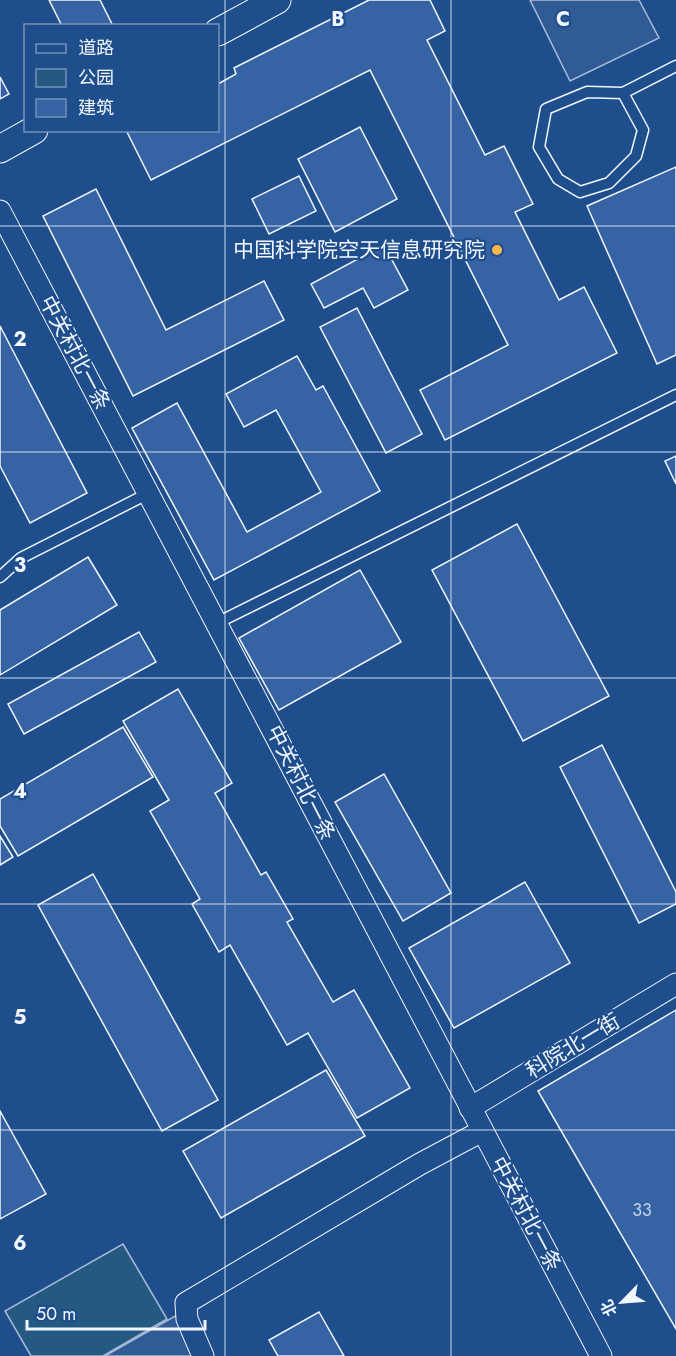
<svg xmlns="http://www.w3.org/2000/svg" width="676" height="1356" font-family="Jost,'Noto Sans SC',sans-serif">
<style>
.green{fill:#245a82;stroke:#a8bbd7;stroke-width:1.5}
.parking{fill:#305b95;stroke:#a8bbd7;stroke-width:1.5}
.building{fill:#3563a3;stroke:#f2f6ff;stroke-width:1.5}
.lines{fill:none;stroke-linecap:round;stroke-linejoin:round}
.service-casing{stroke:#f2f6ff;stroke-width:13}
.minor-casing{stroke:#f2f6ff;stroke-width:23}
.tertiary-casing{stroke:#f2f6ff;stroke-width:29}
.service{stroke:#1f4e8c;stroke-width:10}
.minor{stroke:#1f4e8c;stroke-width:21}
.tertiary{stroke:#1f4e8c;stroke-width:27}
.grid{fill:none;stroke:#f2f6ff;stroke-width:1.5;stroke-opacity:0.55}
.poi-dot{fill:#ffb74d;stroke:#1f4e8c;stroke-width:2}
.labels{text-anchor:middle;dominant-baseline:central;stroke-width:4.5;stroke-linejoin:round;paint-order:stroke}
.number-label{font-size:18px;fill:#c3d1e8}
.poi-label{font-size:21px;fill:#f2f6ff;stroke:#1f4e8c;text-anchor:end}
.street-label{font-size:21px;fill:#f2f6ff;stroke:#1f4e8c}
.grid-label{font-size:20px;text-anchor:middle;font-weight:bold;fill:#f2f6ff;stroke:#1f4e8c;stroke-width:4.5;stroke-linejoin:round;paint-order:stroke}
</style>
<rect width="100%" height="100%" fill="#1f4e8c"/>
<polygon class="green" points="123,1244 167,1319 103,1356 31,1356 5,1311"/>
<g class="parking">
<polygon points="530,0 639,0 659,38 570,81"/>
<polygon points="177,1315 201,1356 105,1356"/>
</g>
<g class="building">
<polygon points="49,0 100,0 113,26 62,26"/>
<polygon points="369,0 430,0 445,31 427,40 485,155 504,146 533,204 515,212 559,300 584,287 617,353 445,440 420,390 508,345 370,70 151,180 126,130 218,130 218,84 236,74 234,68"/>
<polygon points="0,77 9,94 0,99"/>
<polygon points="360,127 397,199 335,232 298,159"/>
<polygon points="676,167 676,355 657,364 587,206"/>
<polygon points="299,176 316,211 269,234 252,199"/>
<polygon points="96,189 166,330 264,281 284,320 133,396 43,216"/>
<polygon points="384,245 408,290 374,308 363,288 324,308 311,284"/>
<polygon points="357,308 422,434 386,453 320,327"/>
<polygon points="0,326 87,493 30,523 0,466"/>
<polygon points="297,356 316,390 323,386 380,491 214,580 132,428 177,403 247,532 321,492 276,410 244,427 226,394"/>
<polygon points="676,456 676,484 665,461"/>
<polygon points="517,524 609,696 523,741 432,570"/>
<polygon points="88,557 117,605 0,675 0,610"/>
<polygon points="360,570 401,642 279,710 239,638"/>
<polygon points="139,632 156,662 24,734 8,704"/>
<polygon points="178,689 232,783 215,793 261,875 266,872 293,919 287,922 333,1002 354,990 410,1088 357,1118 308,1033 287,1045 230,945 219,952 192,904 200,899 150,811 169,800 123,721"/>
<polygon points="123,727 153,777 18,856 0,826 0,799"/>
<polygon points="602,745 676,892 676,904 639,923 560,767"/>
<polygon points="384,774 451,893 403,921 335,802"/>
<polygon points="0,836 13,857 0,865"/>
<polygon points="93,874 218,1100 162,1131 38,905"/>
<polygon points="525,882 570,963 454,1028 409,948"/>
<polygon points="676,1010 676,1329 538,1091"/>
<polygon points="326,1070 365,1136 221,1218 183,1151"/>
<polygon points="0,1111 46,1194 0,1219"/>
<polygon points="319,1312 344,1356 278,1356 269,1340"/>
</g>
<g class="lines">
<g class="service-casing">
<g id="service">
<polyline points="623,93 643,130 636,156 609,183 580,192 558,179 539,147 546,109 587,92 623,93 676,66"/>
<polyline points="0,577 21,558 149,493"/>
<polyline points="217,623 676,395"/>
</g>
</g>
<g class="minor-casing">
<g id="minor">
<polyline points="0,211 601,1356"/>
<polyline points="470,1108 676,984"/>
<polyline points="203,1356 187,1319 186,1303 420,1164 482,1131"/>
</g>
</g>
<g class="tertiary-casing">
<g id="tertiary">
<polyline points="218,32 277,0"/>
<polyline points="0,149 34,130"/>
</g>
</g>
<use href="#service" class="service"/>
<use href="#minor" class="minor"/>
<use href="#tertiary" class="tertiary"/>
</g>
<path class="grid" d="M225,0V1356M451,0V1356M0,226H676M0,452H676M0,678H676M0,904H676M0,1130H676"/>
<circle class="poi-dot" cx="497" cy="250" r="6"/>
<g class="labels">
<g class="number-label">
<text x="642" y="1210">33</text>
</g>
<g class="poi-label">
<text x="485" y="250">中国科学院空天信息研究院</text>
</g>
<g class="street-label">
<text transform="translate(75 353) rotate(62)">中关村北一条</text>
<text transform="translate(301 783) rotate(63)">中关村北一条</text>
<text transform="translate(573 1046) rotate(-31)">科院北一街</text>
<text transform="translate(526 1214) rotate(62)">中关村北一条</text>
</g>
</g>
<g class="grid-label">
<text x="338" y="26">B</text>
<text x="563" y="26">C</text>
<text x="20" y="346">2</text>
<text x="20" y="572">3</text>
<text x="20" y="798">4</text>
<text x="20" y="1024">5</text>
<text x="20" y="1250">6</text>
</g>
<rect x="24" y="24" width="195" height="108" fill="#1f4e8c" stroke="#7391ba" stroke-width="1.5"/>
<rect x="36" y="44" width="30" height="9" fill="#1f4e8c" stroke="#7391ba" stroke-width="1.5"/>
<text x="78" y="54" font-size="18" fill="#f2f6ff">道路</text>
<rect x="36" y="69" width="30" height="18" fill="#245a82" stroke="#7391ba" stroke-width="1.5"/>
<text x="78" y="84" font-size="18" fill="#f2f6ff">公园</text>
<rect x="36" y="99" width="30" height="18" fill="#3563a3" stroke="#7391ba" stroke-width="1.5"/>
<text x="78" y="114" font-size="18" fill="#f2f6ff">建筑</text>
<g transform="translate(622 1302) rotate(245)" stroke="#1f4e8c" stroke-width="4.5" paint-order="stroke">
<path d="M0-4.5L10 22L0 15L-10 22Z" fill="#f2f6ff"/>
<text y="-9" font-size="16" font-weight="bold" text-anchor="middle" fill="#f2f6ff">北</text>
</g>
<path d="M27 1320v9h178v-9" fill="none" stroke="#f2f6ff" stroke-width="3"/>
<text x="36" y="1320" font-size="18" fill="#f2f6ff" stroke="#1f4e8c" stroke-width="4.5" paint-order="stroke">50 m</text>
</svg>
